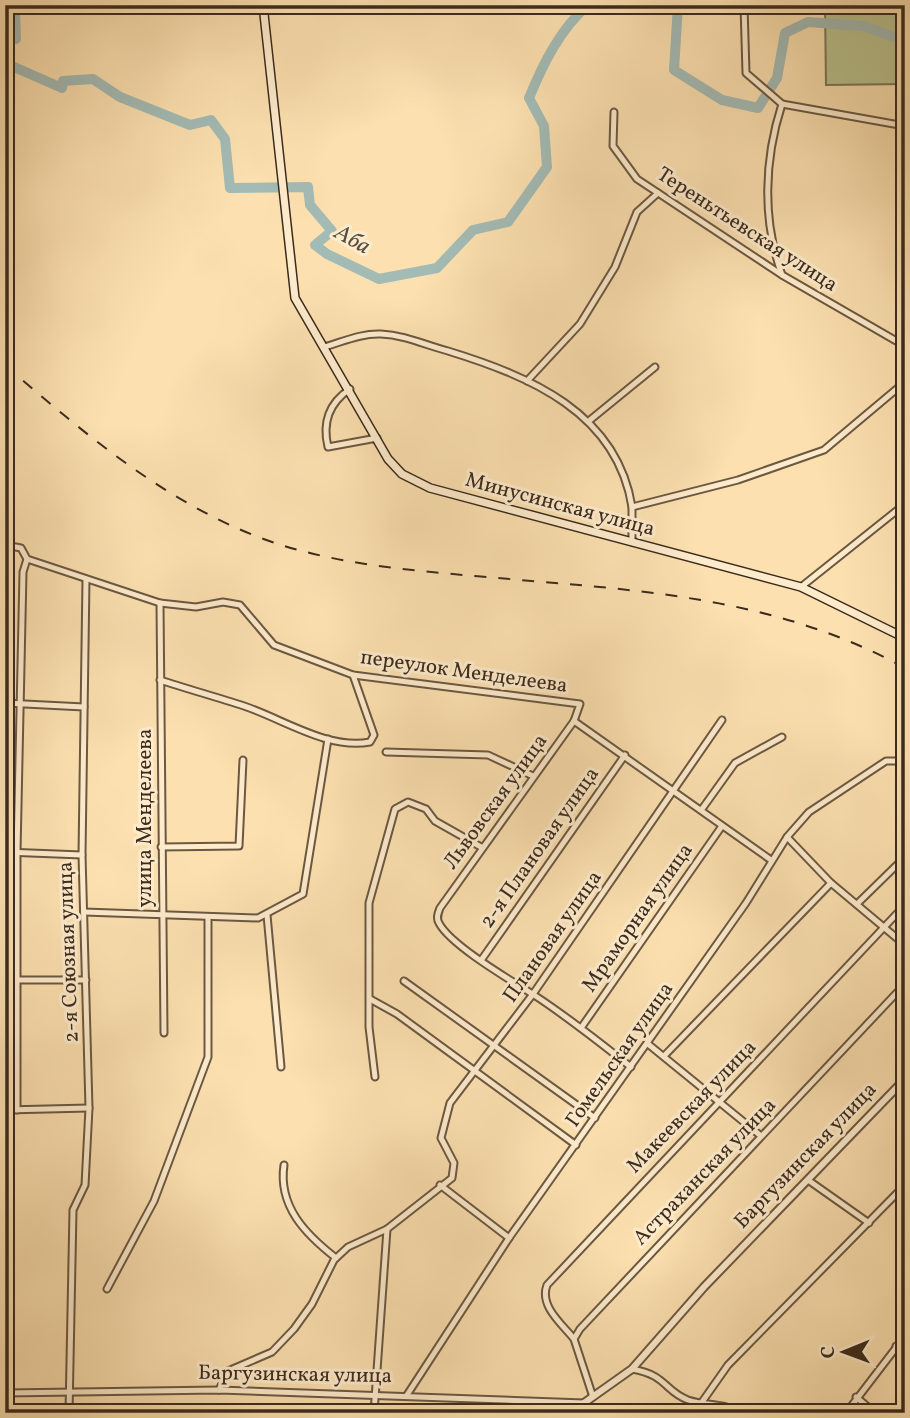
<svg xmlns="http://www.w3.org/2000/svg" width="910" height="1418" font-family="Vollkorn,serif">
<style>
.green{fill:#bac38f;stroke:#7a7756;stroke-width:2}
.lines{fill:none;stroke-linecap:round;stroke-linejoin:round}
.river{stroke:#a3bbb5;stroke-width:10}
.minor-casing{stroke:#6b5842;stroke-width:9}
.tertiary-casing{stroke:#6b5842;stroke-width:10}
.secondary-casing{stroke:#3b2b1d;stroke-width:10}
.minor{stroke:#fdebcc;stroke-width:5}
.tertiary{stroke:#fdebcc;stroke-width:6}
.secondary{stroke:#fdebcc;stroke-width:7}
.rail{stroke:#3b2b1d;stroke-width:2;stroke-dasharray:12 12;stroke-linecap:butt}
.labels{text-anchor:middle;dominant-baseline:central;stroke-width:6;stroke-linejoin:round;paint-order:stroke}
.street-label{font-size:21px;fill:#3b2b1d;stroke:#fdebcc}
.water-label{font-size:23px;font-style:italic;fill:#554f43;stroke:#fdebcc}
</style>
<rect width="100%" height="100%" fill="#fce0b0"/>
<filter id="stains"><feTurbulence type="fractalNoise" baseFrequency=".00286" numOctaves="4"/><feColorMatrix values="0 0 0 0 .2 0 0 0 0 .09 0 0 0 0 .02 0 0 0 .5 -.17"/></filter>
<radialGradient id="worn" r=".72"><stop offset=".6" stop-color="#630" stop-opacity="0"/><stop offset="1" stop-color="#630" stop-opacity=".3"/></radialGradient>
<polygon class="green" points="825,5 905,5 905,84 826,85"/>
<g class="lines">
<g class="river">
<polyline points="678,5 674,70 722,100 758,108 777,78 785,33 808,22 863,26 905,41"/>
<polyline points="5,36 16,39 15,11 18,5"/>
<path d="M5,63L62,88L63,81L93,79L120,97L190,125L211,120L225,139L230,188L308,187L310,205L332,231L315,245L327,254L379,279L437,268L473,230L508,222L547,167L544,126L529,98C543,64 560,29 588,5"/>
</g>
<g class="minor-casing">
<g id="minor">
<path d="M744,5L746,73L782,104C764,160 762,220 782,275"/>
<polyline points="782,104 905,126"/>
<polyline points="614,112 613,146 637,179 782,275 905,346"/>
<path d="M324,347C342,342 362,333 381,334C405,335 425,345 448,351C529,376 617,412 632,507"/>
<polyline points="527,381 580,324 615,267 637,212 658,193"/>
<path d="M350,389C329,403 322,422 328,447L377,438"/>
<polyline points="590,420 655,367"/>
<polyline points="632,542 632,507 738,480 824,450 905,382"/>
<path d="M5,545L21,548L27,559L160,603L196,607L223,602L240,605L274,645L353,675L580,704L574,721L440,908C438,913 436,918 439,923C450,945 512,981 534,995C568,1017 599,1042 631,1067"/>
<polyline points="801,587 905,504"/>
<polyline points="160,603 164,1033"/>
<path d="M160,680C188,689 216,697 244,706C283,719 328,750 370,742L374,735L353,675"/>
<polyline points="5,703 84,707"/>
<polyline points="574,721 771,860"/>
<polyline points="386,752 488,755 533,776"/>
<polyline points="702,809 735,763 782,737"/>
<polyline points="787,837 831,883 905,945"/>
<polyline points="161,847 239,846 243,760"/>
<polyline points="5,852 82,855"/>
<polyline points="857,904 905,857"/>
<polyline points="84,912 258,918 303,894 328,739"/>
<polyline points="267,915 281,1067"/>
<polyline points="482,959 625,755"/>
<polyline points="5,980 86,980"/>
<polyline points="404,981 595,1118"/>
<polyline points="370,999 397,1014 576,1145"/>
<polyline points="581,1028 722,826"/>
<polyline points="648,1044 761,1136"/>
<polyline points="665,1055 831,883"/>
<polyline points="375,1077 369,1027 369,903 395,809 408,802 426,809 435,821 481,847"/>
<polyline points="5,1110 89,1108"/>
<polyline points="17,1110 17,852 23,572 27,559"/>
<path d="M284,1165C278,1206 305,1234 336,1258"/>
<polyline points="808,1180 869,1223"/>
<polyline points="440,1185 509,1238"/>
<polyline points="107,1289 154,1201 208,1057 208,917"/>
<path d="M574,1339C562,1324 539,1306 547,1285L905,905"/>
<polyline points="896,1346 905,1354"/>
<path d="M632,1369C667,1375 664,1391 688,1400C706,1406 725,1403 741,1413"/>
<polyline points="219,1390 228,1371 272,1352 294,1329 312,1304 334,1260 348,1247 387,1229 452,1178 454,1163 441,1138 450,1103 533,994 722,720"/>
<polyline points="5,1393 219,1390 584,1403"/>
<polyline points="407,1395 509,1238 746,903 787,837 809,812 886,761 905,761"/>
<polyline points="593,1397 574,1339 580,1329 905,984"/>
<polyline points="856,1397 875,1413"/>
<polyline points="702,1402 728,1365 905,1185"/>
<polyline points="69,1413 73,1210 85,1185 89,1108 82,855 86,579"/>
<polyline points="374,1413 387,1229"/>
<polyline points="846,1413 905,1336"/>
</g>
</g>
<g class="tertiary-casing">
<polyline id="tertiary" points="584,1413 584,1403 632,1369 704,1287 905,1079"/>
</g>
<g class="secondary-casing">
<polyline id="secondary" points="263,5 295,298 388,459 402,474 430,488 801,587 905,638"/>
</g>
<use href="#minor" class="minor"/>
<use href="#tertiary" class="tertiary"/>
<use href="#secondary" class="secondary"/>
<path class="rail" d="M5,365C86,435 169,506 272,542C337,564 407,570 475,576C626,590 768,593 905,668"/>
</g>
<g class="labels">
<g class="street-label">
<text transform="translate(747 230) rotate(33)">Тереньтьевская улица</text>
<text transform="translate(560 505) rotate(15)">Минусинская улица</text>
<text transform="translate(464 672) rotate(8)">переулок Менделеева</text>
<text transform="translate(496 802) rotate(-54)">Львовская улица</text>
<text transform="translate(145 818) rotate(-90)">улица Менделеева</text>
<text transform="translate(540 848) rotate(-55)">2-я Плановая улица</text>
<text transform="translate(638 918) rotate(-55)">Мраморная улица</text>
<text transform="translate(553 937) rotate(-55)">Плановая улица</text>
<text transform="translate(69 952) rotate(-92)">2-я Союзная улица</text>
<text transform="translate(620 1055) rotate(-55)">Гомельская улица</text>
<text transform="translate(692 1107) rotate(-46)">Макеевская улица</text>
<text transform="translate(806 1156) rotate(-46)">Баргузинская улица</text>
<text transform="translate(705 1172) rotate(-46)">Астраханская улица</text>
<text transform="translate(295 1375) rotate(1)">Баргузинская улица</text>
</g>
<g class="water-label">
<text transform="translate(352 240) rotate(29)">Аба</text>
</g>
</g>
<rect width="910" height="1418" fill="none" stroke="#fce0b0" stroke-width="28"/>
<rect x="7" y="7" width="896" height="1404" fill="none" stroke="#3b2b1d" stroke-width="3.5"/>
<rect x="14" y="14" width="882" height="1390" fill="none" stroke="#3b2b1d" stroke-width="2"/>
<g transform="translate(844 1352) rotate(269)" stroke="#fdebcc" stroke-width="5" paint-order="stroke">
<path d="M0-5L12 26L0 18L-12 26Z" fill="#3b2b1d"/>
<text y="-10" font-size="19" font-weight="bold" text-anchor="middle" fill="#3b2b1d">С</text>
</g>
<rect width="100%" height="100%" filter="url(#stains)"/>
<rect width="100%" height="100%" fill="url(#worn)"/>
</svg>
